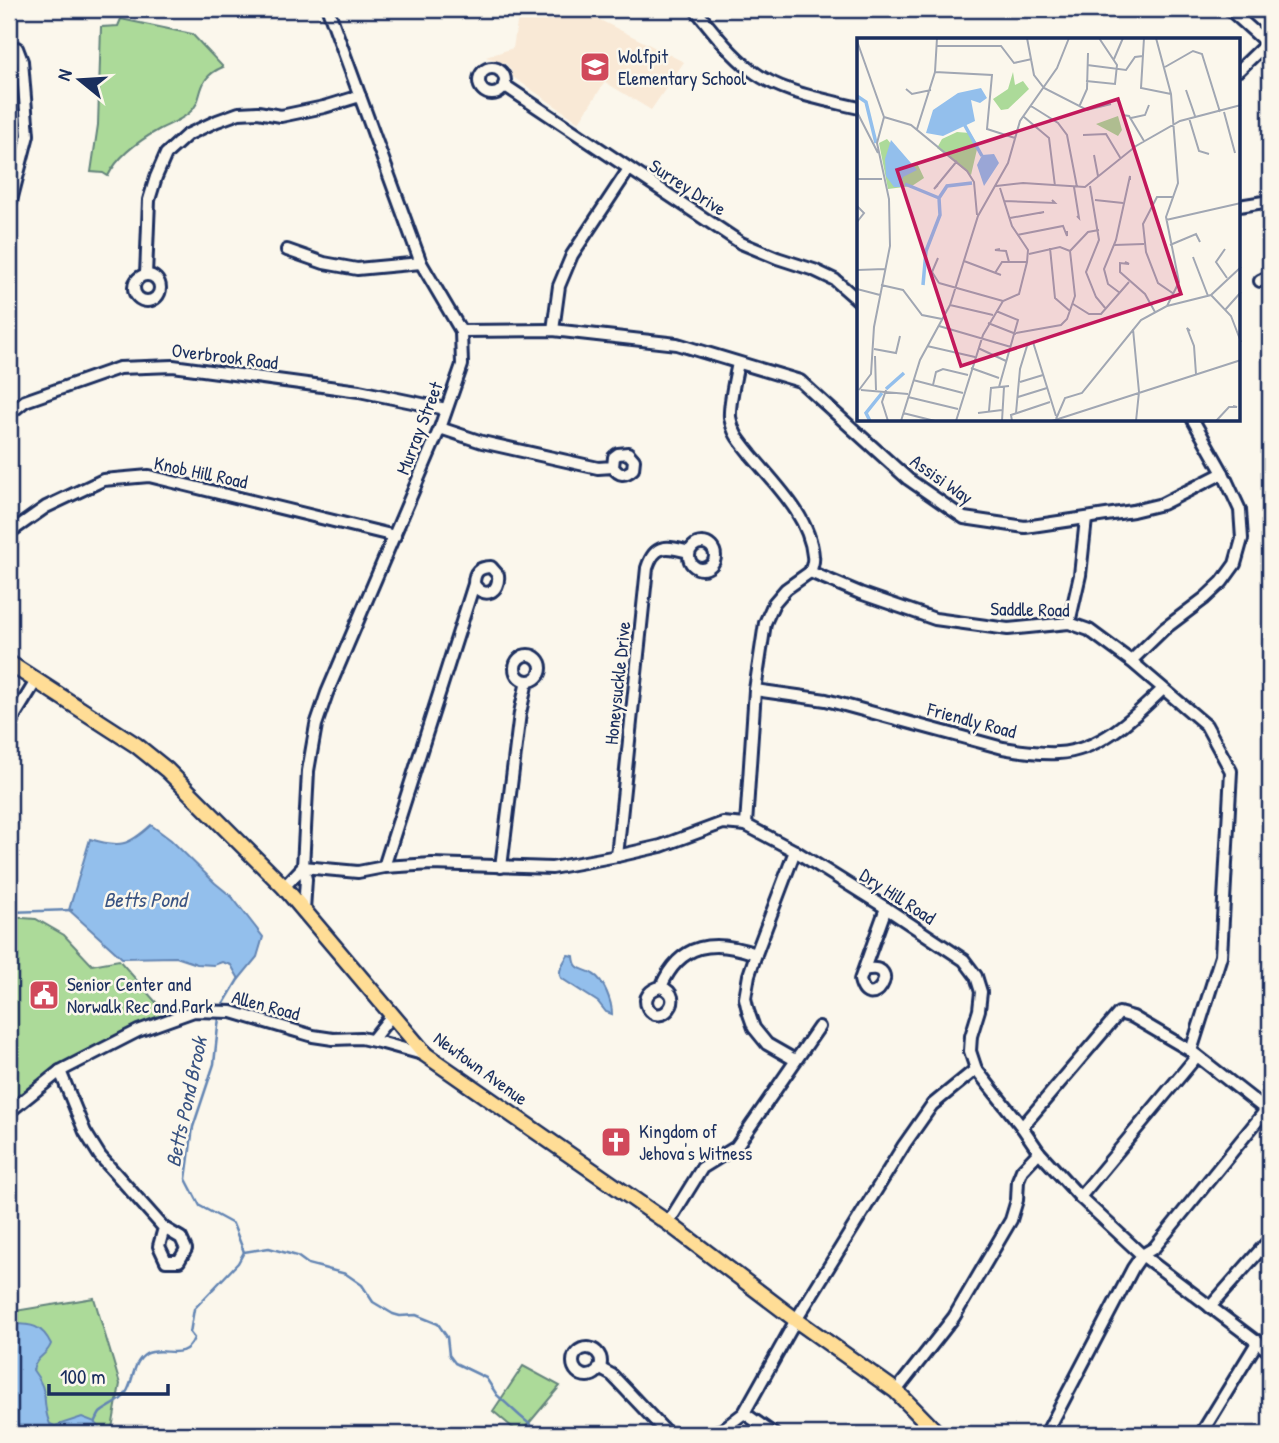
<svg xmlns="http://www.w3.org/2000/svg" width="1279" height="1443" font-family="'Patrick Hand',sans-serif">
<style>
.built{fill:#f9e9d6}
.green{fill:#acda99;stroke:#64847c;stroke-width:2}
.water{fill:#93bfec;stroke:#6385b3;stroke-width:2}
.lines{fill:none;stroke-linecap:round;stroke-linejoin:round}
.stream{stroke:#6385b3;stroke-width:2.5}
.minor-casing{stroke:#1b2f5e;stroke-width:16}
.major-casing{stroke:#1b2f5e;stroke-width:19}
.minor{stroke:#fbf7ec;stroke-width:10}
.major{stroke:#ffdd96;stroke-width:14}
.labels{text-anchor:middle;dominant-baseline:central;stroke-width:5;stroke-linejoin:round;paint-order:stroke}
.poi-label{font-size:19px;fill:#1b2f5e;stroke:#fbf7ec;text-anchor:start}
.street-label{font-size:19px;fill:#1b2f5e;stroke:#fbf7ec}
.water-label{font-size:21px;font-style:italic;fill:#395382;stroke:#fbf7ec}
.inset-river{fill:none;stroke:#93bfec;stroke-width:3.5}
.inset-road{fill:none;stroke:#a1a7b3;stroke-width:2}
.view{fill:#c2185b;fill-opacity:0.15;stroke:#c2185b;stroke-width:3.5}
.inset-edge{fill:none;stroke:#1b2f5e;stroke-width:3.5}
</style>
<rect width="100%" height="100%" fill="#fbf7ec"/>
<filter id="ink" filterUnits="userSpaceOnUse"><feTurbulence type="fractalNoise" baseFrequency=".0143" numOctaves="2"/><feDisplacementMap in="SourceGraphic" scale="14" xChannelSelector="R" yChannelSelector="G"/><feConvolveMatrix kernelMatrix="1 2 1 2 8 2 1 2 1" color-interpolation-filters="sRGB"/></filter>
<g filter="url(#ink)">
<polygon class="built" points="516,9 583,9 582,11 684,62 651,110 605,82 579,122 513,77 511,70 506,64 486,57 513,48 518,17"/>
<g class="green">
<path d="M121,19L192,34L223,67C193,79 206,100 189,113C181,120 170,124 160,129C140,140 118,155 108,176L103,173L91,172L98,125L101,27L118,26Z"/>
<path d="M9,917L36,919L64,935L92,965L119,960L167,1015C123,1034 76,1051 38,1080C28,1088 18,1097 9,1106Z"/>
<polygon points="94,1298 120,1384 111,1434 9,1434 9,1312"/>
<polygon points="523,1366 560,1386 520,1434 493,1411"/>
</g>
<g class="water">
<path d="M151,825L171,840L215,883L232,897L263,937L257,957L239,979L231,965L222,962L214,965L197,964L176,957L122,958L69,910L90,839C120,848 128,846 151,825Z"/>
<path d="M568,955L574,956C575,972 583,967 593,974C604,980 612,1002 612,1014L606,1012L598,1002L561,978C557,971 564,962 568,955Z"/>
<path d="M13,1324C31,1324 42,1325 51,1344C46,1357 37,1355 33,1370C40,1379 45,1390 45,1402C46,1411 46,1415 50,1424L55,1426L82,1417L95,1422L105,1434H9V1326Z"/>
</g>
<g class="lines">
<g class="stream">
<polyline points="9,912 72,910"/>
<polyline points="223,1005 239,978"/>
<polyline points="219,1017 214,1064 193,1127 186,1179 200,1206 233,1224 244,1252"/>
<polyline points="244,1252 269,1248 297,1256 308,1264 346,1274 362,1285 373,1302 393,1314 400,1316 416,1315 438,1324 447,1337 449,1355 455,1363 486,1378 497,1395 520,1416 533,1427 547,1434"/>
<path d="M95,1423C97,1419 98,1416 100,1413C107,1407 117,1404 123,1397C135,1385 130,1364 146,1354C163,1345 184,1363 194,1338L190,1333L194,1309L238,1263L244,1252"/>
</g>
<g class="minor-casing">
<g id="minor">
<path d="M695,9C712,30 729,53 751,70C781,93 823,99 859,108"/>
<polyline points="1229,9 1270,46"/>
<circle cx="492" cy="81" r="13"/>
<polyline points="1239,70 1267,43"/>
<polyline points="504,85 741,243 777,258 814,270 835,280 859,301"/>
<polyline points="9,204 11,201 28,135 22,61 17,48"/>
<polyline points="1239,206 1270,201"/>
<polyline points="287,250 324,263 357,269 421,263"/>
<polyline points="146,275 149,200 156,177 166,154 187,135 217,121 239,113 258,112 281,116 324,107 360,96"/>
<circle cx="147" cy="288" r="13"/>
<polyline points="1260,281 1270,276"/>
<polyline points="553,330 559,286 572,255 629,169"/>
<polyline points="461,331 553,330 677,344 800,381 908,479 964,518 1025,527 1133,511 1162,504 1223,473"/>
<path d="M738,363C735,378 729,404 730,417C733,435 741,442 751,455C775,484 810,517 813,556C814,561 812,567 810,572"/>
<polyline points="9,414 25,401 119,368 173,366 359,391 446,409"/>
<path d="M440,428L482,442L598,468L613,467C619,476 625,476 633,469L634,460L628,453L618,454L614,457L613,467"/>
<polyline points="9,533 46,507 103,480 149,476 395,536"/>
<circle cx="702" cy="556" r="13"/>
<polyline points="810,572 860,593 935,619 1008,629 1069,623 1089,630 1131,661 1206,725 1231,771 1221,956 1191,1051"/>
<polyline points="1069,623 1080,575 1086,519"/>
<circle cx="528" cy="668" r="13"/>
<polyline points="1131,661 1164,629 1205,598 1222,582 1235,564 1242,539 1240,510 1223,473 1193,420"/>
<path d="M755,690L826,700L1003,748C1021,751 1039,754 1058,753C1100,751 1134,717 1163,689"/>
<polyline points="9,725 36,681"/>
<polyline points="746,825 755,690 765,623 774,603 786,589 810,572"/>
<path d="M617,856L647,568C655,543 667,546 689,552"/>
<path d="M384,867L474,584C474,572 479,567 491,567L498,575C500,592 484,600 474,584"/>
<polyline points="501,867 520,713 527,681"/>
<polyline points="284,887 303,867 308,771 316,725 327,693 440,428 462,365 461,331 421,263 328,9"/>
<polyline points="304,910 306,879 303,867 358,872 384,867 432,864 552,868 617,856 661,846 723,823 746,825 795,851 886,908 964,960 976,976 981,992 979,1010 971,1036 970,1051 976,1069 1022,1127 1039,1152 1080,1197 1142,1255 1270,1352"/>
<path d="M864,970C907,960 869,1019 860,980L886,908"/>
<path d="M661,987C688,997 660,1028 648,1008C642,997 651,989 661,987C680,942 714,939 756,954"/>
<polyline points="372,1040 392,1015"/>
<polyline points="795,1060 767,1044 754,1028 748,1011 745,998 749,975 756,954 795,851"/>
<polyline points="60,1071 85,1132 100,1156 164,1228 159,1246 166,1261 179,1261 186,1249 181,1238 164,1228"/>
<polyline points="9,1112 60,1071 138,1031 194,1011 232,1012 313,1036 333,1039 361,1038 383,1043 426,1055"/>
<polyline points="1022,1127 1119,1013 1133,1017 1191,1051 1270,1113"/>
<polyline points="1080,1197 1197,1056"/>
<polyline points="668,1223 702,1168 736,1147 819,1027"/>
<polyline points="1210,1307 1270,1239"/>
<circle cx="587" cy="1362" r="14"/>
<polyline points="599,1368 612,1375 666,1432 676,1434"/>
<polyline points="896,1391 954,1317 1011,1220 1017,1200 1018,1180 1022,1170 1039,1152"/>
<polyline points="744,1413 774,1434"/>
<polyline points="708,1434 722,1430 744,1413 796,1320 904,1145 932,1105 976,1069"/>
<polyline points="1046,1434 1133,1268 1142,1255 1154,1248 1266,1110"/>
<polyline points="1201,1434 1258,1341"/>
</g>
</g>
<g class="major-casing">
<polyline id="major" points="9,663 136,745 167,770 284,887 426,1055 668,1223 796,1320 896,1391 938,1434"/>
</g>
<use href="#minor" class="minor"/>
<use href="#major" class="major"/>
</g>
</g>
<defs>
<g id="school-square" transform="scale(1.575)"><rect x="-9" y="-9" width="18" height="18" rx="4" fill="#d1495b" stroke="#fbf7ec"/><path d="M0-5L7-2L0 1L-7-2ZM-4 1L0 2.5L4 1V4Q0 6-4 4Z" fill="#fff"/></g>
<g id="civic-square" transform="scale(1.575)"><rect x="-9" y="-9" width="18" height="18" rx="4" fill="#d1495b" stroke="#fbf7ec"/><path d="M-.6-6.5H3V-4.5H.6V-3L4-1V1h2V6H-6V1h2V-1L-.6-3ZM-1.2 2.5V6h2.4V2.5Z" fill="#fff"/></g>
<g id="church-square" transform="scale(1.575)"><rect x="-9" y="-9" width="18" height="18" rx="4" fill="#d1495b" stroke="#fbf7ec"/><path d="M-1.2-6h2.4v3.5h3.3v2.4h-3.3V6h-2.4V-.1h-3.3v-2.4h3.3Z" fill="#fff"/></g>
</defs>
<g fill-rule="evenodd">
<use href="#school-square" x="595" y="67"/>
<use href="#civic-square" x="44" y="995"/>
<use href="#church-square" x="616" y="1142"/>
</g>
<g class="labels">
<g class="poi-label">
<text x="618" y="56">Wolfpit<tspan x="618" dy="22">Elementary School</tspan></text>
<text x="67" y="984">Senior Center and<tspan x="67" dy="22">Norwalk Rec and Park</tspan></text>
<text x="639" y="1131">Kingdom of<tspan x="639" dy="22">Jehova's Witness</tspan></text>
</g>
<g class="street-label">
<text transform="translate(688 187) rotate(33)">Surrey Drive</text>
<text transform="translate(225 356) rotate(7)">Overbrook Road</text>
<text transform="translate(419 428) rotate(-69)">Murray Street</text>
<text transform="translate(201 472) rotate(12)">Knob Hill Road</text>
<text transform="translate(942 479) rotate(35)">Assisi Way</text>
<text transform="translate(1030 609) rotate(1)">Saddle Road</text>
<text transform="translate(617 683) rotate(-84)">Honeysuckle Drive</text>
<text transform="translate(972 720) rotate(15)">Friendly Road</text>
<text transform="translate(898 896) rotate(33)">Dry Hill Road</text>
<text transform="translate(266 1005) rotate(15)">Allen Road</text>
<text transform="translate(481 1068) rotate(36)">Newtown Avenue</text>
</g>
<g class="water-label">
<text x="145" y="899">Betts Pond</text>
<text transform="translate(186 1102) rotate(-78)">Betts Pond Brook</text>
</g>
</g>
<g transform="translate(857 38)">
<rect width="383" height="383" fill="#fbf7ec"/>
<path d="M156,34L158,47L166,43L172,51L151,71L144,72L136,61L151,51ZM261,78L265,92L261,98L239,86ZM100,94L113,95L121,107L114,137L80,110L85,101ZM30,101L45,119L55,127L60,125L67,140L55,148L31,151L22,105Z" fill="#acda99"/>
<path d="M124,50L130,60L123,65L114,62L118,83L86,98L69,95L76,72L101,55ZM34,102L60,132L46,139L44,149H37L29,138L28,121ZM137,116L142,125L127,148L120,127L125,117Z" fill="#93bfec"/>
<path class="inset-river" d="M0,58L9,64L19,105M107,86L125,118M48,146L82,160M66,247L69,213L83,177L82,160L90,148L115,145M29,351L47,335M13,383L9,375L25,355"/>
<path class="inset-road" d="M170,0L177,37L187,50L230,72L254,66M287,0L284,50L314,56M0,3L27,79L20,105L32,161L33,208L17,289L14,336L2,352M79,8H144L157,25L175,21M257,21L266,0M230,27L269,32L278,19L286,18M308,29L336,13L345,16L363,74M78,34L135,37L130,91L158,100M229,43L258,46L260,27L242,0M49,51L55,56L74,52M329,52L338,78M174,68L201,85L210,97L220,149M222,69L230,51L231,15M0,74L21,115M367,74L378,115M265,77L272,78L287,103M27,79L54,87L110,133L117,144L120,177M167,79L192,100L198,148M274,80L288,77L292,67M332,80L342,113L352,116M60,91L78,34L80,0M226,97L249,96L264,121M237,117L241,138M0,141H25M81,147L77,151L100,123M139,148L166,145L228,149L279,108L323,83L384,67M233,148L242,202L229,234L239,259L249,271M217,149L222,180L220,178M317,159H300L286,186L289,214L301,245L317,256M238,162L266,165M147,163L198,165L195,162M0,168L7,175L0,184M153,180L187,174L183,175M309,182L384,165M160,197L206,188L210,198V193M257,207L287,206M313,207L339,196L343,204M193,210L198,260L213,273M143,211L138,212L149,213L152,224M368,211L359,224L370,240M213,213L231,194L242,192M172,216L203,209L213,213M336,219L351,258M81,220L75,234L82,245M107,223L144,237M268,224L272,226L263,225V234L288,256L298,274M0,232L28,231M138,235L145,224H170M82,245L146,263M24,247L46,252L65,277L85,281M0,251L23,257M263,255L251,246L247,231L259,202L273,138V142M354,257L374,278L384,304M216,266L232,276H244L272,244M93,267L136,277M310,268L354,257L384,229M368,272L384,254M139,273L161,282L142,349M131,285L159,296M82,288L154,309M276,291L282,354M333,293L330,290L337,308L339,336M159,295L204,287L210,281L218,258L213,213M70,308L118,319M121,310L149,323M17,311L39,315L43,298M18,318L19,352M114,330L142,340M56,342L106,355M163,344L186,337M76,347L79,334L86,331L111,337M4,352L51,356M29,352L25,364L31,383M51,359L101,371M161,359L190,350M132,373L134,350L152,348M46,375L78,383M121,375L145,372M159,375L163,331L170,308L176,304L199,378M199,381L208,360L225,355L284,282L310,268L322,244L309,179L321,145L314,56L299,0M44,383L63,322L93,267L121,178L151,125L163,83L200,30L212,0M99,383L126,297L146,263L162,256L170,224L171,212L155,188L143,150M145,383L147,349M155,383L154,377L193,364M195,383L384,322M279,383L282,354M359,383L372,369H380L376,368"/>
<path class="view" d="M261,61L324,256L104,328L40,132Z"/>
<rect width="383" height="383" class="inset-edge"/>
</g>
<rect width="1279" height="1443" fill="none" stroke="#fbf7ec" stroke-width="35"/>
<rect x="18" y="18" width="1244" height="1408" fill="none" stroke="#1b2f5e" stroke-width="2.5" filter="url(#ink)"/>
<g transform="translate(80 80) rotate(288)" stroke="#fbf7ec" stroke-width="5" paint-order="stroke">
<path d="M0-5L12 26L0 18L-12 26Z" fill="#1b2f5e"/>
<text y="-10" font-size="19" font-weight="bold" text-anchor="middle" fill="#1b2f5e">N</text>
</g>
<path d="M49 1384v10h119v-10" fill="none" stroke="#1b2f5e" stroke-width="3.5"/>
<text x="60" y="1384" font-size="21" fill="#1b2f5e" stroke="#fbf7ec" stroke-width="5" paint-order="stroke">100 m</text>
</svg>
